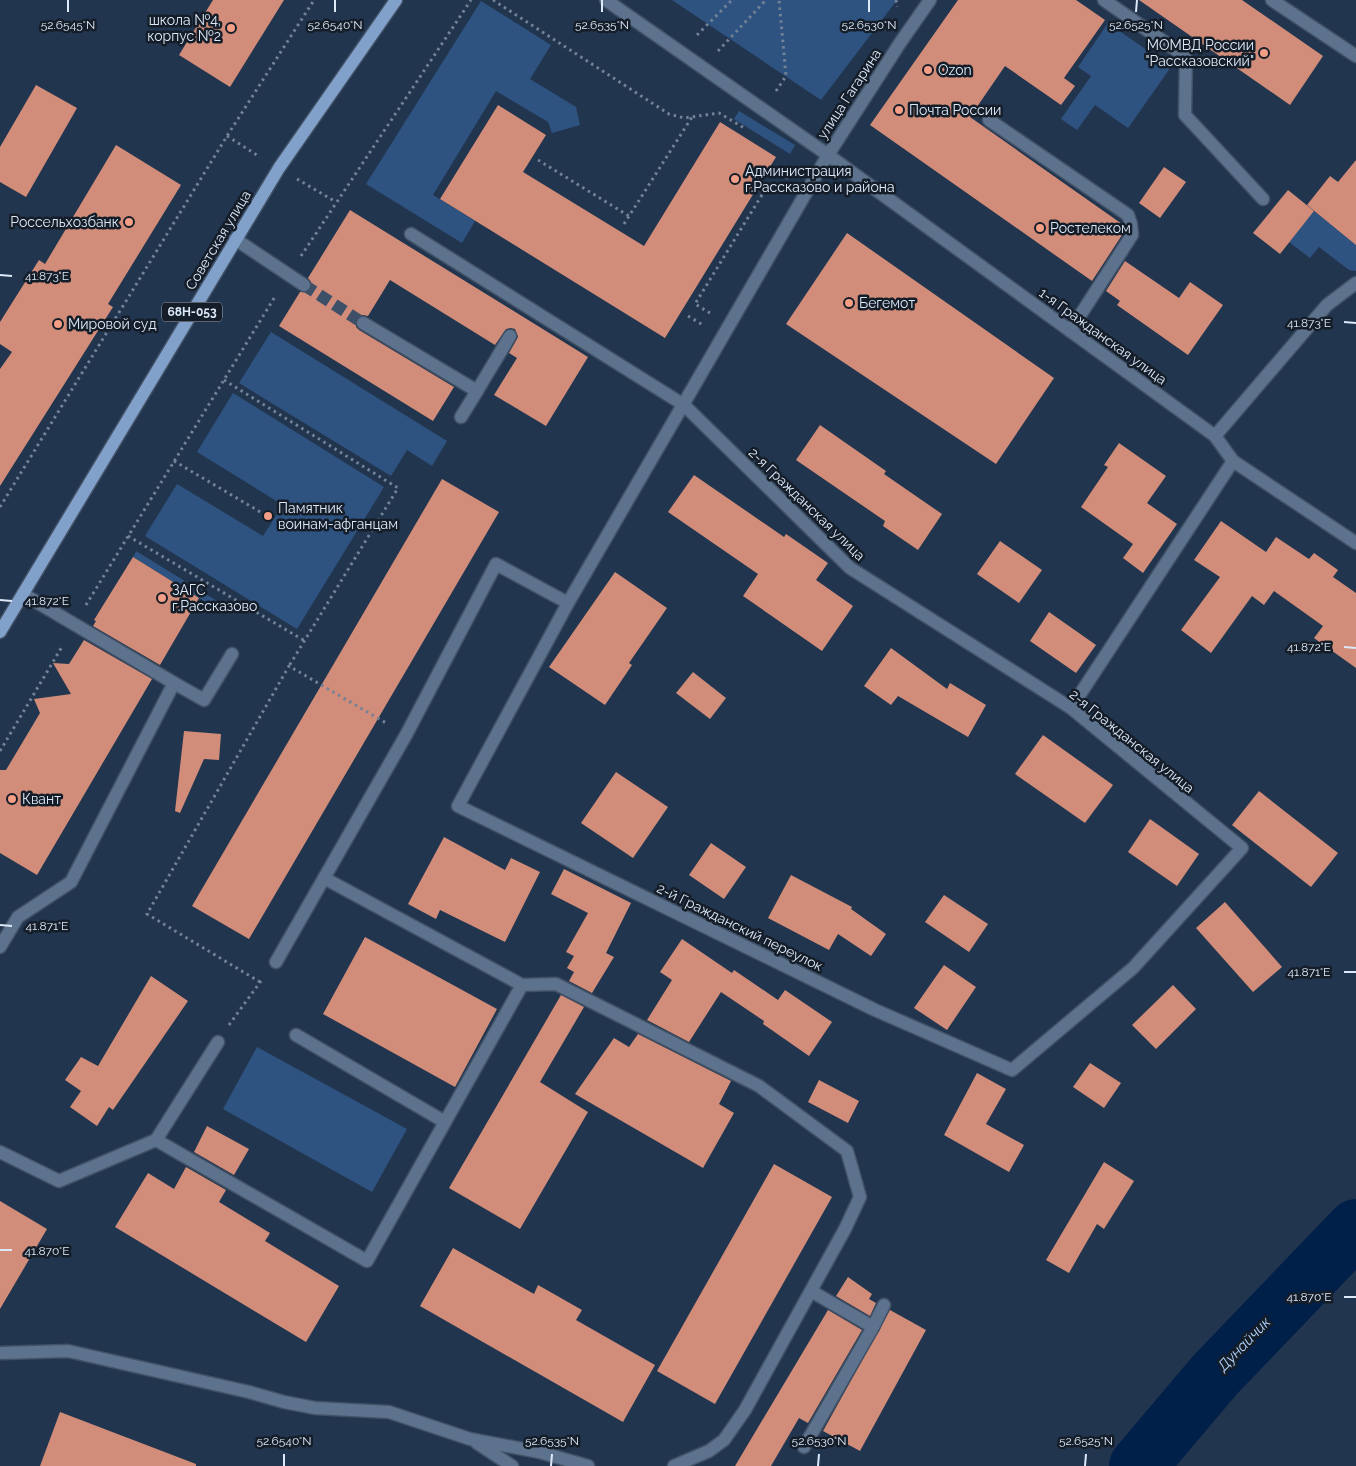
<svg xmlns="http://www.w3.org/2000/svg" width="1356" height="1466" font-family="Raleway,sans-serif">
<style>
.green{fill:#2f5380}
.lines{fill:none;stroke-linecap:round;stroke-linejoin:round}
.river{stroke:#001f49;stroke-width:58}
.building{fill:#d18d79}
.minor-tunnel{stroke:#3e5068;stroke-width:12;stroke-dasharray:12 6;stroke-linecap:butt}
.minor-casing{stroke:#415166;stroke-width:15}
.major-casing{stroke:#415166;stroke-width:15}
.path{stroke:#728297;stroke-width:3;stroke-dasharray:2.5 4;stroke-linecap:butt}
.minor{stroke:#5d728d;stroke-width:12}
.major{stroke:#82a1ca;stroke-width:12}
.ticks{fill:none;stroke:#dde9f9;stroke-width:2}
.poi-dot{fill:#f49e86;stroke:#141d28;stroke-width:2}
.labels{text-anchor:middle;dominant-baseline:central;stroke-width:5;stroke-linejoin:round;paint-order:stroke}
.shield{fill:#141d28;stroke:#a1acba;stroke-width:1}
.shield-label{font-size:12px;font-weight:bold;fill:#dde9f9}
.poi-label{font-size:14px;fill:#dde9f9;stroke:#141d28;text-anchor:start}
.street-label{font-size:14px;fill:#dde9f9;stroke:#141d28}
.water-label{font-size:15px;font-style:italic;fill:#b1d3fe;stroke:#141d28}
.ticks-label{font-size:12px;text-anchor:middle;fill:#dde9f9;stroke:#141d28;stroke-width:5;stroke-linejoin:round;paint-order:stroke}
</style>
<rect width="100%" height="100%" fill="#22354e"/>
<g class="green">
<polygon points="672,0 897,0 821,100"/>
<polygon points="481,1 551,45 530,79 576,107 580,125 552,133 548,122 496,91 433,195 475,221 462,243 366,184"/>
<polygon points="1108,23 1171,67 1128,128 1095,105 1077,130 1061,119 1091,76 1078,67"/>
<polygon points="739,111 795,145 790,154 734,119"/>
<polygon points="1314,211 1348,238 1356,228 1356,271 1349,270 1319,247 1310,258 1289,242"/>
<polygon points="271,332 447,441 432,466 407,450 391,476 239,383"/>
<polygon points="233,393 384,487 297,629 145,536 177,484 263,536 283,505 197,452"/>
<polygon points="136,551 217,601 214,607 133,557"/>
<polygon points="257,1047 407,1129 372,1192 223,1109"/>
</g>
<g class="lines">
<polyline class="river" points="1138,1466 1215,1375 1356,1228"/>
</g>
<g class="building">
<polygon points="213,0 284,0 230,87 179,55"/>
<polygon points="958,0 1076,0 1105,20 1064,78 1075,86 1061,105 1005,66 970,117 1122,224 1124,232 1092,281 870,125"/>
<polygon points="1139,0 1242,0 1323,56 1290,105"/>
<polygon points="36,85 77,108 26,197 0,182 0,147"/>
<polygon points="498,105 546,135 523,172 644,246 720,122 776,157 665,338 440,199"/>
<polygon points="116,145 181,185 108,304 113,307 0,486 0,369 12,352 0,344 0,322 39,260 45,264"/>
<polygon points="1356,160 1356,245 1307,205 1330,176 1338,182"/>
<polygon points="1164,167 1186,182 1160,218 1139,203"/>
<polygon points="1288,190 1314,211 1280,254 1253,233"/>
<polygon points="350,210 588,357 546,426 494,395 517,358 509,353 518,337 515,329 511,328 506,329 495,345 390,280 368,316 363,315 356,318 356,327 359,330 454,387 433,421 279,326 300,292 307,292 311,289 311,282 308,278"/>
<polygon points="847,233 1054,378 996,464 786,324"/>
<polygon points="1125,261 1179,298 1190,282 1223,305 1188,355 1117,305 1120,301 1106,291"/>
<polygon points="820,425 886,471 884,474 942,514 918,550 883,526 885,521 796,460"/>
<polygon points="1119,443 1166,476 1147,503 1177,524 1143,573 1123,558 1133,544 1081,507 1108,467 1104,465"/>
<polygon points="694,475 784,537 786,534 828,563 816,580 853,606 822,651 743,596 758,574 668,512"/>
<polygon points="442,479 499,512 249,939 192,906"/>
<polygon points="1221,521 1266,552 1276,537 1309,559 1314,553 1338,570 1333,577 1356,593 1356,668 1314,638 1323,626 1274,591 1264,605 1252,596 1211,653 1181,630 1220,577 1194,560"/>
<polygon points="1000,541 1042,570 1019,603 977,574"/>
<polygon points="133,557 199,598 160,665 93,626 96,621 94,620"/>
<polygon points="615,572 667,608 629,663 632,665 605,705 549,667"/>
<polygon points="1049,612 1096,645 1076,673 1030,641"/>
<polygon points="84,640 152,679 37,875 0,853 0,770 6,770 40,713 34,699 71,694 53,663 69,664"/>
<polygon points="891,648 947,689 950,683 986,705 968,737 898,696 891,705 864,686"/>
<polygon points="693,672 726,698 710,719 676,693"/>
<polygon points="184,731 221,734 219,760 204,759 180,813 175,811"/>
<polygon points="1043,735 1113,785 1085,823 1015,774"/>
<polygon points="616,772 668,807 633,858 581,823"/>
<polygon points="1259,791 1338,853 1311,887 1232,825"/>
<polygon points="1150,819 1199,854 1177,886 1128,852"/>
<polygon points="444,837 505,870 511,858 540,872 505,942 440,910 436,919 408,904"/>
<polygon points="711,843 746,867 724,899 689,875"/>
<polygon points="564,869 631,903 606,953 614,957 592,993 569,981 574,972 567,968 574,956 566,952 588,913 551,894"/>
<polygon points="791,875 852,907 851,909 886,934 871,956 838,934 829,950 768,918"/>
<polygon points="944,895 988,924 969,952 925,922"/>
<polygon points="1225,902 1282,967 1253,992 1196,928"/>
<polygon points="365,937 497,1009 455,1087 323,1014"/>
<polygon points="682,939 732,973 734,970 778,1000 785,990 832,1022 809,1056 763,1024 764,1021 721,992 689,1042 647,1020 672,980 660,972"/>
<polygon points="944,965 976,987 947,1030 914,1008"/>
<polygon points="151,976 188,1001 113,1110 109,1107 97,1126 70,1107 81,1091 65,1080 81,1057 98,1066"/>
<polygon points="1173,985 1196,1009 1156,1049 1132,1025"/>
<polygon points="561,995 584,1007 540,1082 588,1112 520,1229 449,1188"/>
<polygon points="638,1034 731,1081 719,1104 734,1113 703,1168 575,1094 614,1038 629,1047"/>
<polygon points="1090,1063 1121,1083 1104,1108 1073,1087"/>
<polygon points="977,1073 1006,1089 986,1124 1024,1145 1009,1172 944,1135"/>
<polygon points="819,1080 859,1101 848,1123 808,1102"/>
<polygon points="207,1126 249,1149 234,1175 194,1152"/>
<polygon points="1104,1162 1134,1181 1104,1229 1097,1224 1069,1273 1046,1260"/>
<polygon points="774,1164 832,1197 715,1404 657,1371"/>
<polygon points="186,1167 226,1190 219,1202 270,1233 265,1241 339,1286 306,1342 115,1227 148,1173 174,1189"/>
<polygon points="0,1201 47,1229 0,1309"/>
<polygon points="453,1248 534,1294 538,1285 582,1310 576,1320 655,1365 623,1422 420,1306"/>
<polygon points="848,1277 872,1294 869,1299 876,1303 870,1316 836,1296"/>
<polygon points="828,1310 862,1330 808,1423 799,1418 771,1466 735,1466"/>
<polygon points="890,1310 926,1330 860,1451 823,1431"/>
<polygon points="60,1412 196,1464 196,1466 40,1466"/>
</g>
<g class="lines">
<polyline class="minor-tunnel" points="304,285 363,323"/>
<g class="minor-casing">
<g id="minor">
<polyline points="606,0 828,155 1215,436 1233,461 1356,543"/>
<polyline points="1104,0 1186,57 1185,115 1263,199"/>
<polyline points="1272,0 1356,56"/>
<polyline points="989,120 1128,215 1131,224 1132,235 1070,331"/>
<polyline points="411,234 684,405 850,568 1071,708 1242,848 1133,968 1012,1070 875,1010 458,806 568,603"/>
<polyline points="235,239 304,285"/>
<polyline points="363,323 477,391 461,417"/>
<polyline points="477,391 510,336"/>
<polyline points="1215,436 1327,305 1356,283"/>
<polyline points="174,683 204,700 232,654"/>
<polyline points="1071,708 1233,461"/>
<polyline points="324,878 522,985"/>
<polyline points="0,947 18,917 71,882 174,683 23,594"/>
<polyline points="276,962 406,735 496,564 568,603 828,155 900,43 930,0"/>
<polyline points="296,1035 445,1122"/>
<polyline points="156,1140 218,1042"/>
<polyline points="0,1152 59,1181 156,1140 367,1261 522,985 556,984 759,1086 847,1151 860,1197 845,1229 745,1410 724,1440 709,1451 674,1466"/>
<polyline points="811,1291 873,1327"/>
<polyline points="0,1353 68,1351 249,1392 284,1402 315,1408 389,1412 470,1439 539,1452 588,1466"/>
<polyline points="477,1443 512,1466"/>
<polyline points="804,1447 873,1327 884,1305"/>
</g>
</g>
<g class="major-casing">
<polyline id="major" points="0,632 279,168 396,0"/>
</g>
<g class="path">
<polyline points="493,0 669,114 684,118 719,113 746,129"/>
<polyline points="896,0 897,7"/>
<polyline points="697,35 732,0"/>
<polyline points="718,51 766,0"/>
<polyline points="776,91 786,76 779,0"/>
<polyline points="227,136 260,157"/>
<polyline points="538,160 629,216"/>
<polyline points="775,170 789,179"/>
<polyline points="297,179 336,202"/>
<polyline points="624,224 692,117"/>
<polyline points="301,256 471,0"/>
<polyline points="710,313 695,304 768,185 780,192"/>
<polyline points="688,316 703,325"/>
<polyline points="224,380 398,488 289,666"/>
<polyline points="174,461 262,513"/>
<polyline points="0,507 227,136 314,0"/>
<polyline points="128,536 305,641"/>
<polyline points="86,605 276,295"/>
<polyline points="0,751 63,645"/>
<polyline points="260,982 147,914 289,666 386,723"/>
<polyline points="229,1025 261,981"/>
</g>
<use href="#minor" class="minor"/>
<use href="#major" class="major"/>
</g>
<path class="ticks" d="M68,12V0M335,12V0M602,12V0M869,12V0M1136,12L1137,0M0,275L12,276M1344,322L1356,323M0,600L12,601M1344,647L1356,648M0,925L12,926M1344,972H1356M0,1250H12M1344,1297H1356M284,1466V1454M551,1466L552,1454M818,1466L819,1454M1085,1466L1086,1454"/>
<g class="poi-dot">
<circle cx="231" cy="28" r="5"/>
<circle cx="1264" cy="53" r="5"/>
<circle cx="928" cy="70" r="5"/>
<circle cx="899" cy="110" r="5"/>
<circle cx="735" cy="179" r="5"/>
<circle cx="129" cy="222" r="5"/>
<circle cx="1040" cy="228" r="5"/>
<circle cx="849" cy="303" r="5"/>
<circle cx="58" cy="324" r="5"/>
<circle cx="268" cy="516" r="5"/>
<circle cx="162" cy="598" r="5"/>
<circle cx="12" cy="799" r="5"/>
</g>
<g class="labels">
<rect class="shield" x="162" y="302.5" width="60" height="19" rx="4"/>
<g class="shield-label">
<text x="192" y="312">68Н-053</text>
</g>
<g class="poi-label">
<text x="221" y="20" text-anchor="end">школа №4,<tspan x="221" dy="16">корпус №2</tspan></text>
<text x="1254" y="45" text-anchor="end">МОМВД России<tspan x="1254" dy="16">"Рассказовский"</tspan></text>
<text x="938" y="70">Ozon</text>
<text x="909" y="110">Почта России</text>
<text x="745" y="171">Администрация<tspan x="745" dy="16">г.Рассказово и района</tspan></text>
<text x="119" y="222" text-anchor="end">Россельхозбанк</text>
<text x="1050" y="228">Ростелеком</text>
<text x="859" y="303">Бегемот</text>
<text x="68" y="324">Мировой суд</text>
<text x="278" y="508">Памятник<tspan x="278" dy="16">воинам-афганцам</tspan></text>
<text x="172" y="590">ЗАГС<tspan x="172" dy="16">г.Рассказово</tspan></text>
<text x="22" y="799">Квант</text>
</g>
<g class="street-label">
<text transform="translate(849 94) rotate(-57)">улица Гагарина</text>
<text transform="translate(218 240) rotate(-59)">Советская улица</text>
<text transform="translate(1103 336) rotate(36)">1-я Гражданская улица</text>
<text transform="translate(807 504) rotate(44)">2-я Гражданская улица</text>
<text transform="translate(1132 741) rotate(39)">2-я Гражданская улица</text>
<text transform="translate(740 927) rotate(26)">2-й Гражданский переулок</text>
</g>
<g class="water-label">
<text transform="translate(1244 1344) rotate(-46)">Дунайчик</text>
</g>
</g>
<g class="ticks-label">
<text x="68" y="29">52.6545°N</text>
<text x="335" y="29">52.6540°N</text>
<text x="602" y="29">52.6535°N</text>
<text x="869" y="29">52.6530°N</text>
<text x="1136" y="29">52.6525°N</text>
<text x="47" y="280">41.873°E</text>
<text x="1309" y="327">41.873°E</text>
<text x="47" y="605">41.872°E</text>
<text x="1309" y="651">41.872°E</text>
<text x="47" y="930">41.871°E</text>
<text x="1309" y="976">41.871°E</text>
<text x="47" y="1255">41.870°E</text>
<text x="1309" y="1301">41.870°E</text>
<text x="284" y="1445">52.6540°N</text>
<text x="552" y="1445">52.6535°N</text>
<text x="819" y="1445">52.6530°N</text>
<text x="1086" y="1445">52.6525°N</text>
</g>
</svg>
